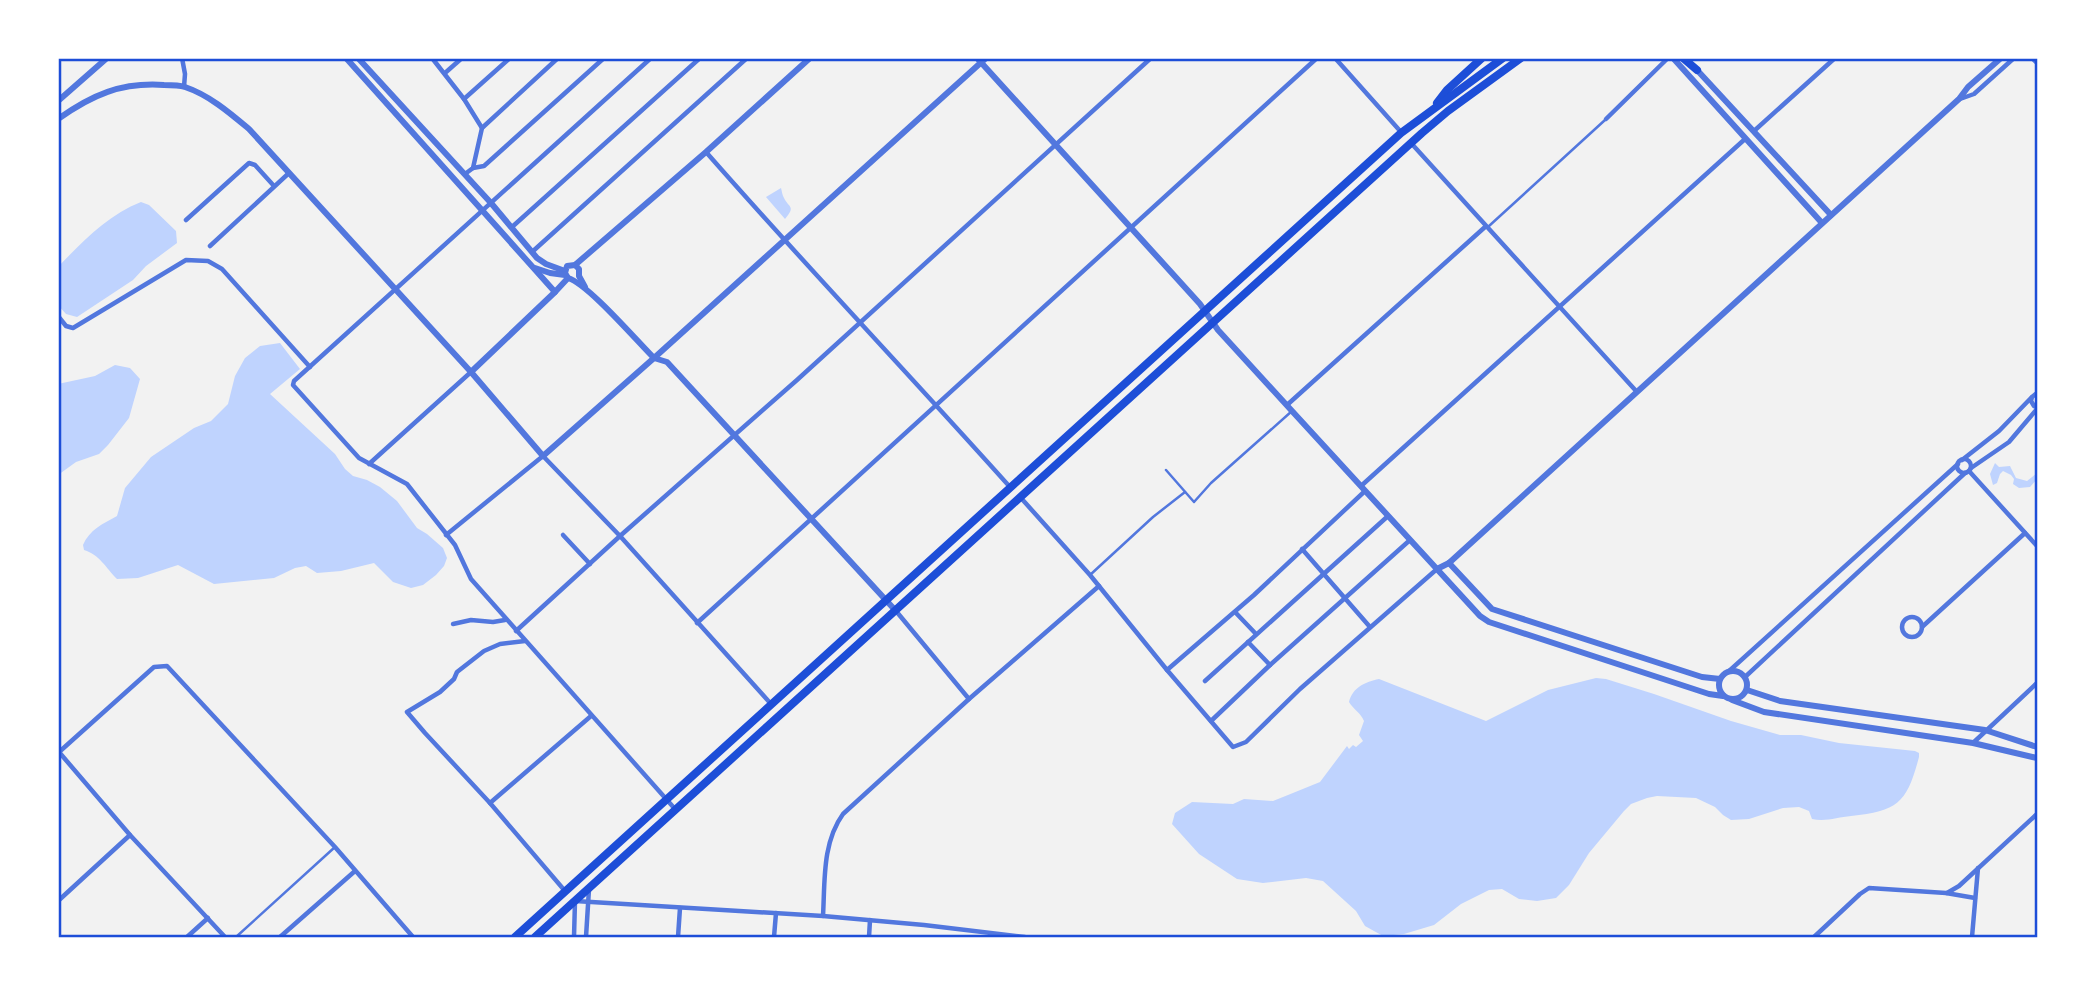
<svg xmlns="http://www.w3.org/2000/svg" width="2095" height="995" font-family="'Roboto Serif',serif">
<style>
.water{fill:#bfd3fe}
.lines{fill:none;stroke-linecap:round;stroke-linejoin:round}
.service{stroke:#5277de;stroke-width:2.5}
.minor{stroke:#5277de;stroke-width:4.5}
.tertiary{stroke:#5277de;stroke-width:6}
.primary{stroke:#1d4ed8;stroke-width:8}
.neatline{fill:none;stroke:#1d4ed8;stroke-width:2.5}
</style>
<rect width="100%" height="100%" fill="#f2f2f2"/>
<g class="water">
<path d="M781,188C782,191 782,195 784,198C789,208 796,206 785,219L766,197Z"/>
<path d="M141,202L149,205L176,231L177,243L146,266L133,280L77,317L66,314L58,305V267C82,242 108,215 141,202Z"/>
<path d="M280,343L300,369L270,394L335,454L345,469L353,476L367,480L380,487L397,501L417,528L427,534L443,548L447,558L444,566L436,575L423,585L411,588L393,582L374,563L341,571L317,573L306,566L295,568L274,578L214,584L178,565L138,578L117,579C105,567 100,555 84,550L83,545C89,530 104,523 117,516L125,488L151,457L194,428L211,421L228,404L235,376L245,358L260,346Z"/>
<polygon points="115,365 130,368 140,379 129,418 108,445 99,454 76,462 58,475 58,384 95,376"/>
<polygon points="1995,463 1999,467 2010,466 2016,478 2027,481 2037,473 2037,479 2030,487 2019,488 2013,484 2014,479 2011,475 2003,471 2000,474 1997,483 1993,485 1990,474"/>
<path d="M1596,678L1606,679L1654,694L1731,721L1780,735H1801L1839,743L1915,751L1919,753V757C1907,802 1899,811 1851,816C1838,817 1826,822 1812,819L1809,811L1799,807L1783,808L1749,819L1731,820L1723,815L1715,807L1696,798L1657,796L1647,798L1631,804L1624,811L1589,853L1569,885L1556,898L1537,901L1519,899L1502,889L1489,890L1461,904L1434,925L1404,934L1383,936L1365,926L1356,911L1323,881L1306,878L1263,883L1237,879L1199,854L1172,824L1175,813L1192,802L1233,804L1244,799L1273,801L1288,795L1320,782L1347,746L1349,749L1353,745L1356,747L1363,741L1359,735L1364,721C1361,713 1353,709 1349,702C1353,687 1365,682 1379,679L1486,721L1548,690Z"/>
</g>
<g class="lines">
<g class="service">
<polyline points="1489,226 1605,120"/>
<polyline points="1166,470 1194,502 1211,483 1292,411"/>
<polyline points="1090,575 1153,517 1185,492"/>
<polyline points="236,937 335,847"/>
</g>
<g class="minor">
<polyline points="182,58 185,74 184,87"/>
<polyline points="432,58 464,99 482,128 473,168 465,174"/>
<polyline points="651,58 294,381 293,385 359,458 407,484 455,545 471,579 675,809"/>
<polyline points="1335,58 1401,132"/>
<polyline points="2032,58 2037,63"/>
<polyline points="445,73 462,58"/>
<polyline points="464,99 510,58"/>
<polyline points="1960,99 1974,94 2014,58"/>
<polyline points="1606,119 1668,58"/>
<polyline points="482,128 558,58"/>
<polyline points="1754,131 1835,58"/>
<polyline points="1411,143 1637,392"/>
<path d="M706,152C805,265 909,374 1010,487"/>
<polyline points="473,168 484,166 604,58"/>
<polyline points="186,220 249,163 255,165 274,186"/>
<polyline points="512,227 700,58"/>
<polyline points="210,246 289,173"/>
<polyline points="532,252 747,58"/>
<polyline points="58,316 66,326 73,328 186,260 208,261 222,269 310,367"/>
<polyline points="2037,393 2032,397 2031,401 2034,406 2037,407"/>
<polyline points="1287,405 1485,227"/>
<circle cx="1964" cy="466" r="7"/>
<polyline points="1962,460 1999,431 2031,398"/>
<polyline points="369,464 471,372"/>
<polyline points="1971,468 2009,442 2037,409"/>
<polyline points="1969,471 2037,546"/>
<polyline points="1361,486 1745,139"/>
<polyline points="1021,498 1090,575 1167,670 1233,747 1246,742 1300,689 1437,569"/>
<polyline points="446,535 543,456 620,536 771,704"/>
<polyline points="563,535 590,564"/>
<polyline points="1302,549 1370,627"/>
<polyline points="896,611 969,699"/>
<polyline points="1235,612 1256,634"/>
<circle cx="1912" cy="627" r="10"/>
<polyline points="697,623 1317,58"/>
<polyline points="453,624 471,620 493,622 505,620"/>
<polyline points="1922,627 2025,533"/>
<polyline points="516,631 620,536 797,380 1151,58"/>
<polyline points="525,641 500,644 484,651 457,672 454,679 440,692 407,712 425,733 490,803 565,891"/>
<polyline points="1248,642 1270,665"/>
<polyline points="1167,670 1254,595 1365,491"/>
<polyline points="1728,672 1958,464"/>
<polyline points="1745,677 1965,473"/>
<polyline points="1205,681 1388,516"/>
<polyline points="1211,721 1270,665 1410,540"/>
<polyline points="1973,743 2037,683"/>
<polyline points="59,752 130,835 225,937"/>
<polyline points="58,753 154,667 167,666 335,847 413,937"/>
<polyline points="490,803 591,716"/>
<polyline points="1947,893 1959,886 2037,814"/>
<polyline points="58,901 130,835"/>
<path d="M823,916C825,882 822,843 843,814L969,699L1099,586"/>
<polyline points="187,937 208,918"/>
<polyline points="280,937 355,871"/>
<polyline points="574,937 575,901 823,916 924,925 1025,937"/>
<polyline points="586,937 589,889"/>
<polyline points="678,937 680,908"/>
<polyline points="774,937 776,913"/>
<polyline points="869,937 870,920"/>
<polyline points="1814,937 1860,894 1869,888 1946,893 1975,898"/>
<polyline points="1972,937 1978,868"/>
</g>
<g class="tertiary">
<polyline points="346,58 555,292"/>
<polyline points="358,58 491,203 537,258 546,264 565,271"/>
<path d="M810,58L706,152L575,265L567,266L565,273L568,278C588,284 636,340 654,358L667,362L895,610"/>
<polyline points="977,58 1200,304 1218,330 1292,411 1480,616 1489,622 1709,694 1723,696"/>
<polyline points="1673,58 1822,223"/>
<polyline points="1697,70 1831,215"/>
<polyline points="58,101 107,58"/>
<path d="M58,119C92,95 121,82 164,85C170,85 179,85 185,87C209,95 230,113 249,129L471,372L543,456L654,358L986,58"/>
<polyline points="575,265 579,269 579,276 585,287"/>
<polyline points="535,268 550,273 565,275"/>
<polyline points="471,372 555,292 568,278"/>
<polyline points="1449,563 1492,609 1702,677 1720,679"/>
<polyline points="1437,569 1449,563 1959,99 1968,87 2001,58"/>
<circle cx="1733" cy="685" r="14"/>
<polyline points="1747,690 1780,701 1985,730 2037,747"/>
<polyline points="1732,700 1764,712 1973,743 2037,758"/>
</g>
<g class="primary">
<polyline points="1683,58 1697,70"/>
<polyline points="1437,103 1447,90 1482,58"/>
<polyline points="515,937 1401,133 1503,58"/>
<polyline points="535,937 1422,133 1448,111 1521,58"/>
</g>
</g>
<rect width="2095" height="995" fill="none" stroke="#ffffff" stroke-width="119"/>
<rect x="60" y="60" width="1976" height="876" class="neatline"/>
</svg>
